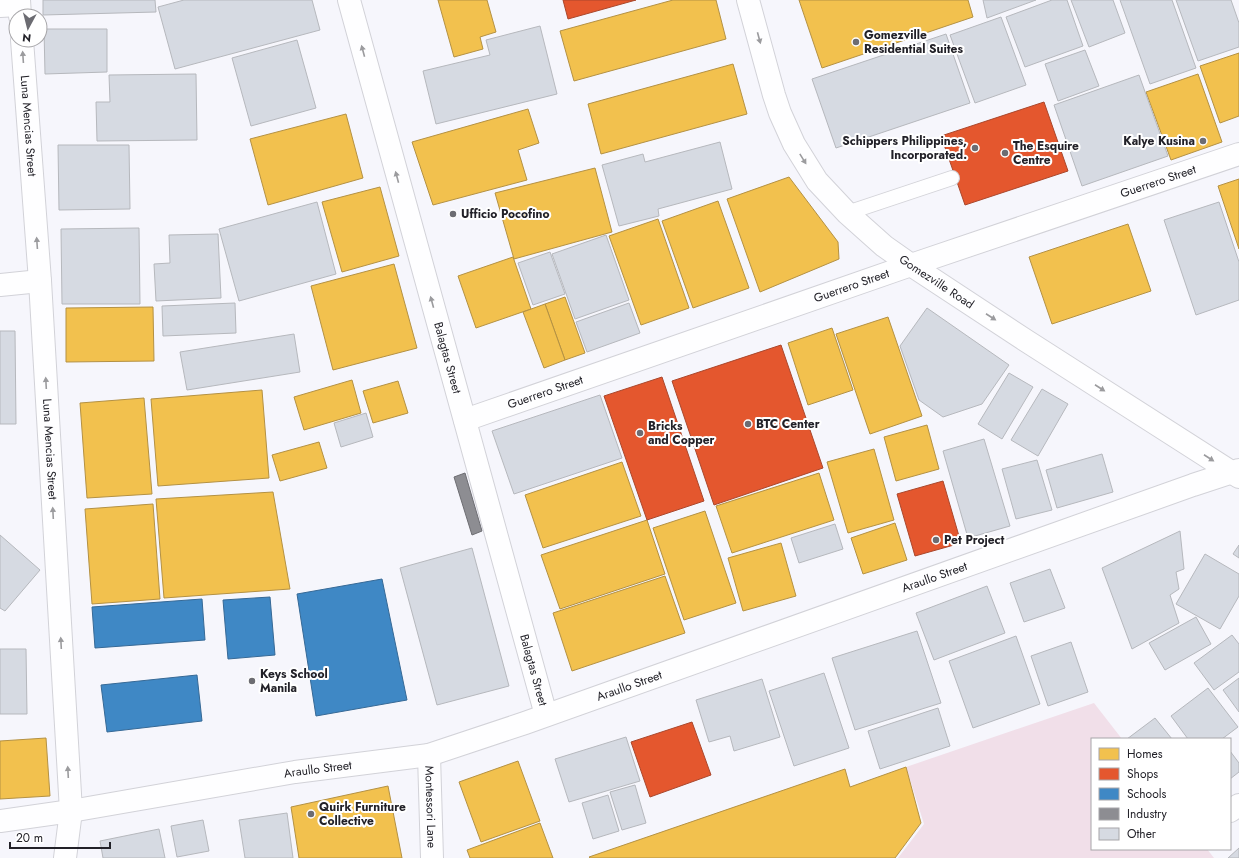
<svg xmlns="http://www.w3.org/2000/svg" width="1239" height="858" font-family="Jost,sans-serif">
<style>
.green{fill:#f1dfe9}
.homes{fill:#f2c14e;stroke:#b49143}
.shops{fill:#e4572e;stroke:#aa472c}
.schools{fill:#3f88c5;stroke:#366996}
.industry{fill:#8d8d92;stroke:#6d6d72}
.building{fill:#d6dae2;stroke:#b6b8bd}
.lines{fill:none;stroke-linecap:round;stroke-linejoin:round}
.service-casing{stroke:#d2d2d8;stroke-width:16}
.minor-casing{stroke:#d2d2d8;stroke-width:24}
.secondary-casing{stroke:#d2d2d8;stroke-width:24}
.service{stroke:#fefeff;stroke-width:14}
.minor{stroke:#fefeff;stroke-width:22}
.secondary{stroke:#fefeff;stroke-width:22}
.oneway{fill:#9b9b9e}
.poi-dot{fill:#6c6c72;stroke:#fff;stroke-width:1.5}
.labels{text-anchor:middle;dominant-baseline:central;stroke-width:4;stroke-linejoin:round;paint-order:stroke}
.poi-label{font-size:12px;font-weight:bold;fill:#222128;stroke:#fff;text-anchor:start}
.street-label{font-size:12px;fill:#222128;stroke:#fff}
</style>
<rect width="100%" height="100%" fill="#f6f6fc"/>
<polygon class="green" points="1094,703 1122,739 1092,739 1092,849 1207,849 1214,858 898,858 924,824 906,767"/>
<g class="homes">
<polygon points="438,0 487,0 496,32 480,37 483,49 454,57"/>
<polygon points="673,0 716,0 726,39 574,81 560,31"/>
<polygon points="799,0 968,0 973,17 822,68"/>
<polygon points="1239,53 1239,116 1220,123 1200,66"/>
<polygon points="733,64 747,114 601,154 588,104"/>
<polygon points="1198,74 1222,142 1171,160 1146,92"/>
<polygon points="528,109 539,143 518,150 527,180 433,205 412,142"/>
<polygon points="346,114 363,178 268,205 250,139"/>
<polygon points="595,168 612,232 514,259 495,193"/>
<polygon points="789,177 838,242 839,259 760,292 727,199"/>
<polygon points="1239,179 1239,249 1218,186"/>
<polygon points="380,187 399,256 342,272 322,202"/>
<polygon points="718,201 749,288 693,308 662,221"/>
<polygon points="658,219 689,308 641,325 609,236"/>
<polygon points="1128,224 1151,291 1052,324 1029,257"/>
<polygon points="513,257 531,309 476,328 458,276"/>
<polygon points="394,264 417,348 333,370 311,286"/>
<polygon points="565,297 585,353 565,360 545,304"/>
<polygon points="545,304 565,360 544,368 523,312"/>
<polygon points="153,307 154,361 66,362 66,308"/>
<polygon points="888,317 922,416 870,434 836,334"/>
<polygon points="832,328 853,390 808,405 788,343"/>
<polygon points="352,380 361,413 304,430 294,397"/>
<polygon points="398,381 408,413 373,423 363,391"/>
<polygon points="262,390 269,478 158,486 151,399"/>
<polygon points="144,398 152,494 87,498 80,403"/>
<polygon points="927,425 939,469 896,481 884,437"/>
<polygon points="319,442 327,468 280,481 272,455"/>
<polygon points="874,449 894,520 848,533 827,462"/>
<polygon points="622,462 641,516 543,548 525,495"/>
<polygon points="819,473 834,520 732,553 716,506"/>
<polygon points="273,492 290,589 164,598 156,499"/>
<polygon points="153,504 160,599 92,604 85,509"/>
<polygon points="705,511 736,603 684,620 653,528"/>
<polygon points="647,520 665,574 560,609 541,555"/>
<polygon points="895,523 907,560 863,574 851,538"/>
<polygon points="781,543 796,596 743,611 728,558"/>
<polygon points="665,576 685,633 572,671 553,613"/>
<polygon points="46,738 50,796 0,799 0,741"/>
<polygon points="518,761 540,821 481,842 459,782"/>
<polygon points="906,767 921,823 895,858 590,858 589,857 845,769 850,787"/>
<polygon points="388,786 402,858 299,858 291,807"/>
<polygon points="540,823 553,858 470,858 467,850"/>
</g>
<g class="shops">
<polygon points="563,0 636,0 568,19"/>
<polygon points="1044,102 1068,171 965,205 941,136"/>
<polygon points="781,345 823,468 714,505 672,381"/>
<polygon points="662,377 704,501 647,520 604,396"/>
<polygon points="943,481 961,543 915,556 897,494"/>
<polygon points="692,722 711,775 650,797 631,742"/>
</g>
<g class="schools">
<polygon points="382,579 407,700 316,716 297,594"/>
<polygon points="270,597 275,655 228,659 223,600"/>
<polygon points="202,599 205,640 95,648 92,607"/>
<polygon points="197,675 202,721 107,732 101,685"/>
</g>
<polygon class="industry" points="465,473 482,531 472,535 454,477"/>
<g class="building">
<polygon points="43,0 155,0 156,12 43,15"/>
<polygon points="184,0 312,0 320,30 175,69 158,7"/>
<polygon points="983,0 1036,0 987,18"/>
<polygon points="1052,0 1067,0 1083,46 1025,67 1006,17"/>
<polygon points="1071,0 1113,0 1125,33 1089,47"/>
<polygon points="1120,0 1172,0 1196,68 1150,84"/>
<polygon points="1176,0 1231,0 1239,23 1239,47 1198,61"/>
<polygon points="1001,17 1026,85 975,103 950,35"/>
<polygon points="540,26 557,94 436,124 423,71 490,55 486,40"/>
<polygon points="44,29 107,29 107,72 45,74"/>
<polygon points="946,34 970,103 836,148 812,79"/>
<polygon points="297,40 316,108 251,126 232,58"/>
<polygon points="1085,50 1099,86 1058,101 1045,64"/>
<polygon points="196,74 197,140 97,141 96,102 110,102 109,75"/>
<polygon points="1139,75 1168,156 1082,186 1054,105"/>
<polygon points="720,142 732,189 658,209 659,216 619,226 602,165 643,154 645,162"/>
<polygon points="58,145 129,145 130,209 59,210"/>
<polygon points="317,202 336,274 239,301 219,229"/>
<polygon points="1219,202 1239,262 1239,300 1196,315 1164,220"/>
<polygon points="139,228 140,304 62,304 61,229"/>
<polygon points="218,234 221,298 156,301 154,264 170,263 169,235"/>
<polygon points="606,235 629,300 575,319 552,254"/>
<polygon points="550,252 565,294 533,305 518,263"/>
<polygon points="235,303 236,333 163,336 162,306"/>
<polygon points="629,303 640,333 587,352 576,322"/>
<polygon points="927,308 1009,365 982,404 943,417 919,400 900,346"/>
<polygon points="0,331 15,331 16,424 0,424"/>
<polygon points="294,334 300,372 187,390 180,352"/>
<polygon points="1009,373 1033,387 1002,439 978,424"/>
<polygon points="1042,389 1068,404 1038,456 1011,440"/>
<polygon points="600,395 622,458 514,494 492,431"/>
<polygon points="366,413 373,437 341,447 334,423"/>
<polygon points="984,439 1010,526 968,538 943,451"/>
<polygon points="1102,454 1113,492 1057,508 1046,470"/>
<polygon points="1037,460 1052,510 1016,519 1002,469"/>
<polygon points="835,524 843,549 799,563 791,538"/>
<polygon points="1180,531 1184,569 1176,572 1179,589 1170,595 1179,623 1132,649 1102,568"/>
<polygon points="0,535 40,570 5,611 0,608"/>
<polygon points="1239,545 1239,558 1233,554"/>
<polygon points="472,548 509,686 437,705 400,568"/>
<polygon points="1205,554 1239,574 1239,596 1220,629 1176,604"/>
<polygon points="1050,569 1065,608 1024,622 1010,583"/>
<polygon points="987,586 1005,633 934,660 916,613"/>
<polygon points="1196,617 1211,644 1165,670 1149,643"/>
<polygon points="917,631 941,703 855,730 832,658"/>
<polygon points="1232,635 1239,644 1239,672 1214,690 1194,663"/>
<polygon points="1016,636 1040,704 973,728 949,661"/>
<polygon points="1071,642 1088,692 1048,706 1031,656"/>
<polygon points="0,649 26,649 27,714 0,714"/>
<polygon points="824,673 849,748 794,766 769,691"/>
<polygon points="1239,678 1239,712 1223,690"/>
<polygon points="762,679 780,737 734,751 730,736 709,742 696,700"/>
<polygon points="1208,688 1238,727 1222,739 1188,739 1171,716"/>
<polygon points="938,708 950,746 880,769 868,731"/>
<polygon points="1155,718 1172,739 1127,739"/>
<polygon points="626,737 640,781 569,802 555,759"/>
<polygon points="1230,751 1239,763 1239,772 1230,779"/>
<polygon points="635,785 646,823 622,830 610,792"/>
<polygon points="608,795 619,831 593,839 582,803"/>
<polygon points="287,813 293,858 245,858 239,820"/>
<polygon points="203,820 209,851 177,857 171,826"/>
<polygon points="159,829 165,858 103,858 100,841"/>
<polygon points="1239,848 1239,858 1228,858"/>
</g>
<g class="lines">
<g class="service-casing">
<polyline id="service" points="847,213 952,178"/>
</g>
<g class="minor-casing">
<g id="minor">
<path id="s1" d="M349,0L546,715"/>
<polyline points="0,6 19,5"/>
<polyline points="0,285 40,281"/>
<path id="s2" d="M465,420L911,265L1239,154"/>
<path id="s3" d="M429,755L432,858"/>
<polyline points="1230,811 1239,805"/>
<path id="s4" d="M0,821L71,811L295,772L429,755L525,723L1193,485L1239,470"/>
</g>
</g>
<g class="secondary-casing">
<g id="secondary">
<polyline points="19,0 20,16"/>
<path id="s5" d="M748,0L774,95L780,113L794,144L817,181L847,213L884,246L911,265L1025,340L1239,477"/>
<path id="s6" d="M22,40L40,281L71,811L65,858"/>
</g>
</g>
<use href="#service" class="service"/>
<use href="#minor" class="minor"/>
<use href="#secondary" class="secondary"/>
</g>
<defs><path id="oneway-solid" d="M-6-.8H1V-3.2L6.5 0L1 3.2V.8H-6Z"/></defs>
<g class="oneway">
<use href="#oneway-solid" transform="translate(759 38) rotate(75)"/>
<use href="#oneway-solid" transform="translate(363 51) rotate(-105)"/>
<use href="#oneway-solid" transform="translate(23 57) rotate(-94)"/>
<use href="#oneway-solid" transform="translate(803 159) rotate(58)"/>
<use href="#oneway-solid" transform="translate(397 177) rotate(-105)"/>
<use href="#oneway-solid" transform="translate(37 243) rotate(-94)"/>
<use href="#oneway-solid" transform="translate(432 302) rotate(-105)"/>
<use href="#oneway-solid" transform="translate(991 317) rotate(33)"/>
<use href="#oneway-solid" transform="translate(46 383) rotate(-93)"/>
<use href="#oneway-solid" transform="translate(1100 388) rotate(33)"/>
<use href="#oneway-solid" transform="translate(1209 458) rotate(33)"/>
<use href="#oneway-solid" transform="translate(53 513) rotate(-93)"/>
<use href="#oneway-solid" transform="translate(61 643) rotate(-93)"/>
<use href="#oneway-solid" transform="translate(68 772) rotate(-93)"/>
</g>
<g class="poi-dot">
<circle cx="856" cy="42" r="4"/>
<circle cx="1203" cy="141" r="4"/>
<circle cx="975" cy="148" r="4"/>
<circle cx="1005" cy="153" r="4"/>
<circle cx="453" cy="214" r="4"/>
<circle cx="748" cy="424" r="4"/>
<circle cx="640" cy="433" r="4"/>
<circle cx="936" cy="540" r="4"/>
<circle cx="252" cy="681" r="4"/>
<circle cx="311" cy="814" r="4"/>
</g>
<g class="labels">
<g class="poi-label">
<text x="864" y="35">Gomezville<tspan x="864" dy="14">Residential Suites</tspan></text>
<text x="967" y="141" text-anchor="end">Schippers Philippines,<tspan x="967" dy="14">Incorporated.</tspan></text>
<text x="1195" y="141" text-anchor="end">Kalye Kusina</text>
<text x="1013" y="146">The Esquire<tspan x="1013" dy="14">Centre</tspan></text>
<text x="461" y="214">Ufficio Pocofino</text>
<text x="756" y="424">BTC Center</text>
<text x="648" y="426">Bricks<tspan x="648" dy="14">and Copper</tspan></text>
<text x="944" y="540">Pet Project</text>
<text x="260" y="674">Keys School<tspan x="260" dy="14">Manila</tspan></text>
<text x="319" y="807">Quirk Furniture<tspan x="319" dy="14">Collective</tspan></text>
</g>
<g class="street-label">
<text stroke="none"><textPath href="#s6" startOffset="86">Luna Mencias Street</textPath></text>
<text stroke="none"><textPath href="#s2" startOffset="733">Guerrero Street</textPath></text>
<text stroke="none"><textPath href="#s5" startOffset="352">Gomezville Road</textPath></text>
<text stroke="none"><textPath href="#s2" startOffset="409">Guerrero Street</textPath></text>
<text stroke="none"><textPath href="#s1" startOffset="371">Balagtas Street</textPath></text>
<text stroke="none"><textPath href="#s2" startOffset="85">Guerrero Street</textPath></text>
<text stroke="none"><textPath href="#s6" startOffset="410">Luna Mencias Street</textPath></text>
<text stroke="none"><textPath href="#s4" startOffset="970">Araullo Street</textPath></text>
<text stroke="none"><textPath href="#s1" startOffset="695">Balagtas Street</textPath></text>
<text stroke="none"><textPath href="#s4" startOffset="646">Araullo Street</textPath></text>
<text stroke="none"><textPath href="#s4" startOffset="322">Araullo Street</textPath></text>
<text stroke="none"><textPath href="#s3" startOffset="52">Montessori Lane</textPath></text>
</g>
</g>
<rect x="1091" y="738" width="140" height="112" fill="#ffffff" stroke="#a7a6a9"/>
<rect x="1099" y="748" width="20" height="12" fill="#f2c14e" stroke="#a7a6a9"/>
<text x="1127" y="758" font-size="12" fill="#222128">Homes</text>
<rect x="1099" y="768" width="20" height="12" fill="#e4572e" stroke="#a7a6a9"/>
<text x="1127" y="778" font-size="12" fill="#222128">Shops</text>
<rect x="1099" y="788" width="20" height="12" fill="#3f88c5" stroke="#a7a6a9"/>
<text x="1127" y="798" font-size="12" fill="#222128">Schools</text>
<rect x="1099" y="808" width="20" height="12" fill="#8d8d92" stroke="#a7a6a9"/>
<text x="1127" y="818" font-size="12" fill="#222128">Industry</text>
<rect x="1099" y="828" width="20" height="12" fill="#d6dae2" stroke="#a7a6a9"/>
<text x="1127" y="838" font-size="12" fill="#222128">Other</text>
<g transform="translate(28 28) rotate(187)"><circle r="19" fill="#ffffff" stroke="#a7a6a9"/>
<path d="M0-3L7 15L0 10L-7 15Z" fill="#6c6c72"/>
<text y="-6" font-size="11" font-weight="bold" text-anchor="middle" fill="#222128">N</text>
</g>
<path d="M10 842v6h100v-6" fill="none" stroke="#222128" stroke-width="2"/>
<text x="16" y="842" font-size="12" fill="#222128" stroke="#ffffff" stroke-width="3" paint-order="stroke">20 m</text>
</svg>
